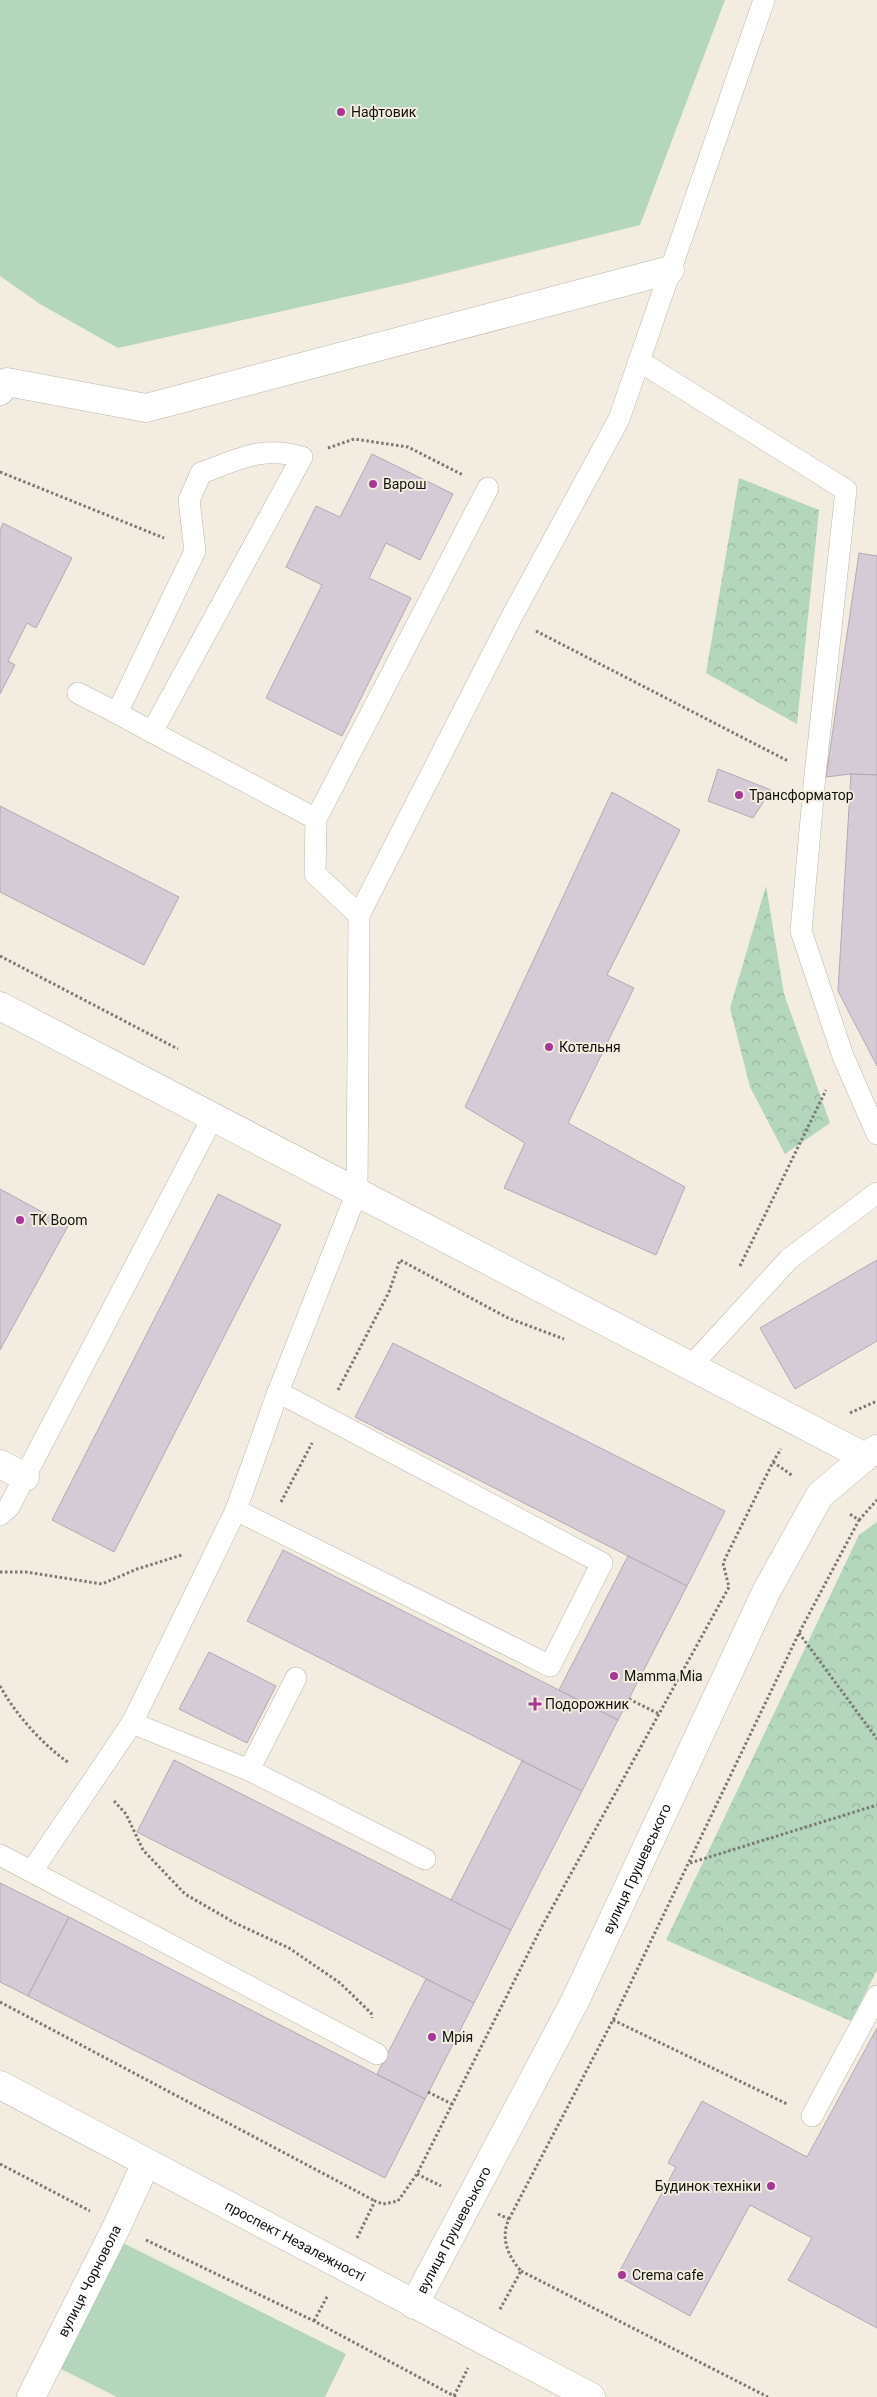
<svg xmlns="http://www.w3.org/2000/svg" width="877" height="2397" font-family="Roboto,sans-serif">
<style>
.green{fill:#b3d6bc}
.forest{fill:url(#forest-crowns)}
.building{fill:#d5cbd6;stroke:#b3a9b4}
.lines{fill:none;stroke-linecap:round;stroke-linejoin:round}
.lane-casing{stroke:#bbb7aa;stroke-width:22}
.street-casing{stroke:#bbb7aa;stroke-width:29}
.secondary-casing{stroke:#bbb7aa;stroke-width:29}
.path{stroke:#7b7970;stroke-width:3;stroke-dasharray:2.5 2.5;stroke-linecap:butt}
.lane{stroke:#fff;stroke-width:21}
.street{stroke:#fff;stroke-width:28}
.secondary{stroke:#fff;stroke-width:28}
.poi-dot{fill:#a73794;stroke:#f2ede0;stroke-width:2}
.labels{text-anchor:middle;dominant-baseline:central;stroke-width:4;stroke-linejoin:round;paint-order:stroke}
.poi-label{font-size:14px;fill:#12110c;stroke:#f2ede0;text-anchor:start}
.street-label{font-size:14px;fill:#12110c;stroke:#f2ede0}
</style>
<defs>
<pattern id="forest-crowns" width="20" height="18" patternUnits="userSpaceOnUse" patternTransform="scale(1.25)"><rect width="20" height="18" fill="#b3d6bc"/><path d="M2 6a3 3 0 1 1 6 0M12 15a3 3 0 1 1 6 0" fill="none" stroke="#99b7a0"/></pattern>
</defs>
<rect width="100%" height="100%" fill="#f2ede0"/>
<g class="green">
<polygon points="0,0 725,0 640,225 407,283 118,348 40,304 0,276"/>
<polygon points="123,2243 346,2354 325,2397 117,2397 61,2369"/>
</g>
<g class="forest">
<polygon points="739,478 819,510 797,724 706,673"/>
<polygon points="766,886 784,994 830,1123 785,1154 750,1087 730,1008"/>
<polygon points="877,1522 877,1970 851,2021 666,1940 859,1535"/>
</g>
<g class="building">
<polygon points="372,454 453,494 420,560 386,543 369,578 411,598 342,736 266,698 322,585 286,567 316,506 340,517"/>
<polygon points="3,523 72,558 36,628 27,623 8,661 15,665 0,694 0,530"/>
<polygon points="859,553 877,556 877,775 851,774 826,777"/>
<polygon points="718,769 771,790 753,818 708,801"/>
<polygon points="851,774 877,775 877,1066 838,991"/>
<polygon points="612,792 680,830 607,975 634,988 568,1123 685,1187 656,1255 504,1188 525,1143 465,1107"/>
<polygon points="0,806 179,897 144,965 0,892"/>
<polygon points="0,1189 68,1226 0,1350"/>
<polygon points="218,1194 281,1225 114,1552 52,1520"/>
<polygon points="877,1260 877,1341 795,1389 760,1328"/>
<polygon points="393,1343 725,1511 687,1586 355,1417"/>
<polygon points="283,1550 618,1720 582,1791 247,1621"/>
<polygon points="628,1556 687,1586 618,1720 559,1690"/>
<polygon points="209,1652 276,1686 247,1743 179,1709"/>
<polygon points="174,1760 511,1930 474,2003 137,1832"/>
<polygon points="522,1761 582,1791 511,1930 451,1900"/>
<polygon points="0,1883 69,1917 28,1996 0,1982"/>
<polygon points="69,1917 425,2099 385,2178 28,1996"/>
<polygon points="426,1979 474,2003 425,2099 377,2074"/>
<polygon points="877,2028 877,2328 788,2280 812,2238 750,2205 690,2316 617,2276 676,2167 668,2163 702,2101 807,2157"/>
</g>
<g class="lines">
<g class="lane-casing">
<g id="lane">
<polyline points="639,361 846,490 815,775 801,931 843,1056 877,1134"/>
<path d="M78,693L117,713L195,551L189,500L201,473C238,460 261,445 302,457L152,732L316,819"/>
<polyline points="117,713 152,732"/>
<polyline points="359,915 511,618 619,419 764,0"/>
<polyline points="691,1366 789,1259 877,1193"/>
<polyline points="236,1510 550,1666 602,1563 278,1392"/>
<polyline points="0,1515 9,1507 213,1117"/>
<polyline points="132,1723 249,1770 425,1859"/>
<polyline points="249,1770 296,1678"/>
<polyline points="0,1855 377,2054"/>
<polyline points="32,1871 132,1723 236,1510 278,1392 357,1192 359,915 315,874 316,819 488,488"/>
<polyline points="812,2116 877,1996"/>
</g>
</g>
<g class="street-casing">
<g id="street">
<polyline points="0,391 7,382 146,408 670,270"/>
<polyline points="0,1006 865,1457"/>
<polyline points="0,1464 25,1477"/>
<path id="s1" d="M414,2305L575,2001L767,1590L820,1495L865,1457L877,1449"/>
<path id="s2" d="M31,2397L117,2226L146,2163"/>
</g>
</g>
<g class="secondary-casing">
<g id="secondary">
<path id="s3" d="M0,2085L591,2397"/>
</g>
</g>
<g class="path">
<polyline points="328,448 354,439 408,447 463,475"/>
<polyline points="0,472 164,538"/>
<polyline points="536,631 788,761"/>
<polyline points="0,956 178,1049"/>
<polyline points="740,1266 826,1090"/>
<polyline points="338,1390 389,1292 400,1260 508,1318 564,1339"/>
<polyline points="850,1413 877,1401"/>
<polyline points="773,1462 793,1476"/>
<polyline points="281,1502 312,1443"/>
<polyline points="859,1520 877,1500"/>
<polyline points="0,1572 26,1572 102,1584 137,1569 182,1555"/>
<polyline points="799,1633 877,1739"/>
<path d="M0,1686C16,1715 42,1744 69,1763"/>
<polyline points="629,1699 659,1714"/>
<polyline points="114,1801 126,1814 143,1850 185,1894 235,1923 289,1948 340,1983 371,2013 372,2018"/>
<polyline points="690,1863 877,1805"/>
<polyline points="0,2002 375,2201"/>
<polyline points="613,2020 787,2104"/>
<polyline points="428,2092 452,2104"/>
<polyline points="0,2164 90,2211"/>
<polyline points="417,2174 441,2186"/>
<path d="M498,2214L509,2219C500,2238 508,2256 521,2271L499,2311"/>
<polyline points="509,2219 613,2020 799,1633 859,1520 848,1513"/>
<polyline points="357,2238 375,2201 383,2204 398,2201 417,2174 541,1928 729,1587 723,1563 773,1462 781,1449"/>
<polyline points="146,2240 314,2321 456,2397"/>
<polyline points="521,2271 768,2397"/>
<polyline points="314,2321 328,2295"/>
<polyline points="454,2396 468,2368"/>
</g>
<use href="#lane" class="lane"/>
<use href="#street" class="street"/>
<use href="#secondary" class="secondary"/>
</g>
<g class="poi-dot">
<circle cx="341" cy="112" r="5"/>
<circle cx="373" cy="484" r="5"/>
<circle cx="739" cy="795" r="5"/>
<circle cx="549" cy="1047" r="5"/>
<circle cx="20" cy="1220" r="5"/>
<circle cx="614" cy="1676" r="5"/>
<path d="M532.5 1696.5h5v5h5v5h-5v5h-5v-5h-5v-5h5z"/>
<circle cx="432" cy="2037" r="5"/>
<circle cx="771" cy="2186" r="5"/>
<circle cx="622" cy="2275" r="5"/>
</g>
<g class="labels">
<g class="poi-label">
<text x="351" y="112">Нафтовик</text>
<text x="383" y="484">Варош</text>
<text x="749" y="795">Трансформатор</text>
<text x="559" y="1047">Котельня</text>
<text x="30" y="1220">TK Boom</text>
<text x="624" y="1676">Mamma Mia</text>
<text x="545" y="1704">Подорожник</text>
<text x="442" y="2037">Мрія</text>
<text x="761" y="2186" text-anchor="end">Будинок техніки</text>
<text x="632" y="2275">Crema cafe</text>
</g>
<g class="street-label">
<text stroke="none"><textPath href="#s1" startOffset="490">вулиця Грушевського</textPath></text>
<text stroke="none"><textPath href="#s1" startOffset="85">вулиця Грушевського</textPath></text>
<text stroke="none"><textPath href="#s3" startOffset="334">проспект Незалежності</textPath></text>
<text stroke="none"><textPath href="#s2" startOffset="130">вулиця Чорновола</textPath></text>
</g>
</g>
</svg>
